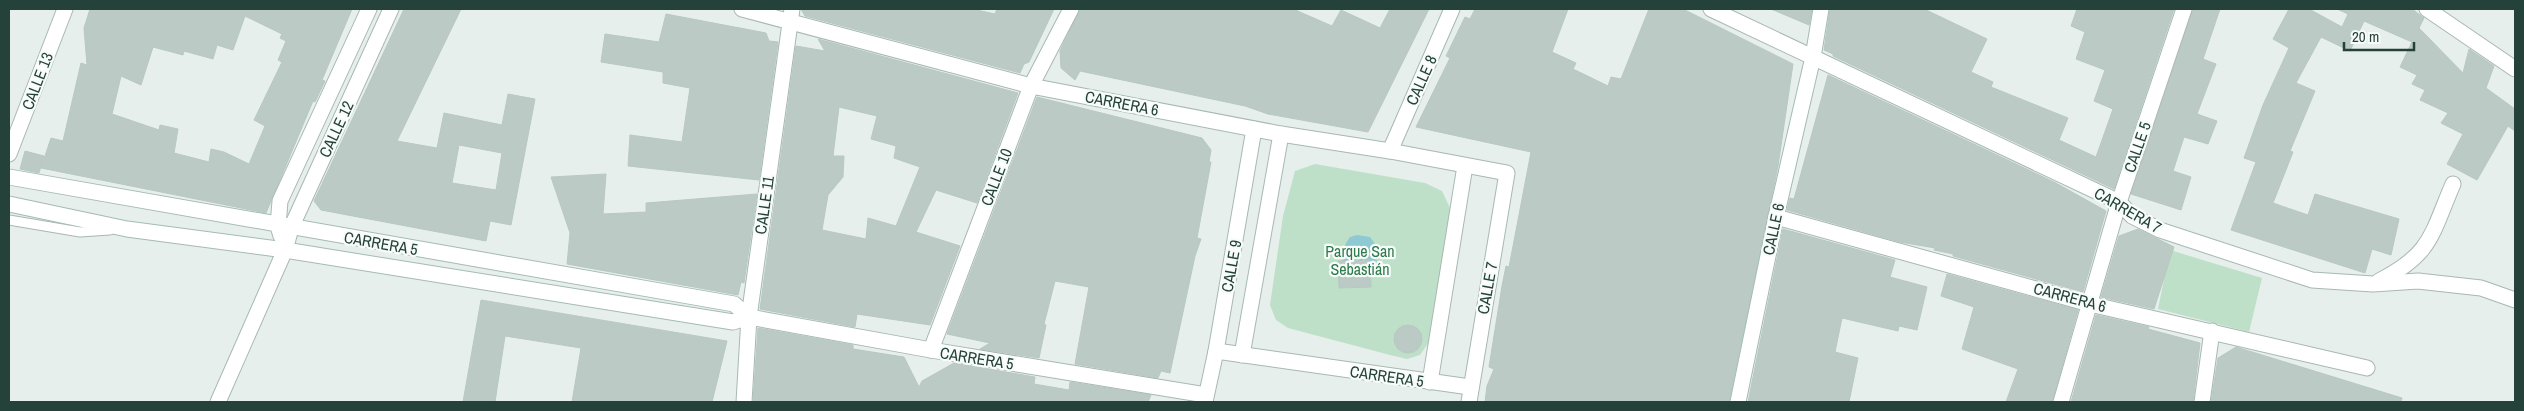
<svg xmlns="http://www.w3.org/2000/svg" width="2524" height="411" font-family="'Archivo Narrow',sans-serif">
<style>
.green{fill:#bfe0c8}
.water{fill:#8ec9d4}
.building{fill:#bbcac4;stroke:#b8c9c2;fill-rule:evenodd}
.lines{fill:none;stroke-linecap:round;stroke-linejoin:round}
.lane-casing{stroke:#a8b8b2;stroke-width:11}
.street-casing{stroke:#a8b8b2;stroke-width:17}
.secondary-casing{stroke:#a4bbb3;stroke-width:17}
.lane{stroke:#fff;stroke-width:9}
.street{stroke:#fff;stroke-width:15}
.secondary{stroke:#fff;stroke-width:15}
.labels{text-anchor:middle;dominant-baseline:central;stroke-width:4.5;stroke-linejoin:round;paint-order:stroke}
.street-label{font-size:16px;fill:#24423a;stroke:#f7fbf9}
.park-label{font-size:16px;fill:#2d7a4b;stroke:#f7fbf9}
</style>
<rect width="100%" height="100%" fill="#e6efeb"/>
<g class="green">
<polygon points="1315,164 1425,183 1442,191 1450,208 1433,336 1420,355 1407,359 1390,355 1288,328 1276,320 1270,305 1283,216 1295,171"/>
<polygon points="2170,250 2262,278 2249,332 2158,309"/>
</g>
<path class="water" d="M1357,235L1370,237L1378,248L1376,265L1370,271L1343,265C1341,253 1343,247 1350,237Z"/>
<g class="building">
<path d="M90,9H352L322,80L325,81L315,102L313,101L266,213L41,168L51,138L63,141L81,63L87,65L84,28ZM245,16L282,34L280,38L286,41L278,60L282,62L254,120L265,126L249,164L224,152L211,149L209,162L174,153L178,129L160,125L159,130L112,114L121,76L141,85L153,47L183,55L184,51L213,59L217,45L233,50Z"/>
<path d="M404,9H461L397,141L437,148L444,113L502,125L508,94L535,99L511,225L490,221L486,241L321,210L314,201ZM459,145L502,153L496,190L452,183Z"/>
<polygon points="801,9 972,9 995,14 997,9 1054,9 1029,62 1024,64 1020,73 805,16"/>
<polygon points="1080,9 1293,9 1332,26 1341,10 1380,28 1390,9 1429,9 1368,132 1268,114 1245,106 1080,71 1075,80 1061,68 1060,51"/>
<polygon points="1475,9 1568,9 1552,52 1576,63 1573,69 1608,86 1611,77 1621,79 1649,9 1683,9 1793,64 1778,166 1729,402 1485,402 1487,386 1494,369 1489,367 1502,286 1506,266 1509,267 1531,152 1416,127 1450,58 1446,56 1465,17 1470,19"/>
<polygon points="1771,9 1812,9 1809,25"/>
<polygon points="1830,9 1924,9 1987,39 1971,72 1993,82 1991,87 2068,118 2059,140 2096,157 2113,109 2094,101 2105,70 2076,59 2085,32 2071,26 2077,9 2174,9 2114,189 1833,56 1833,54 1824,50"/>
<polygon points="2193,9 2220,9 2203,59 2216,64 2197,114 2217,121 2208,144 2184,137 2173,171 2191,177 2181,210 2131,194"/>
<polygon points="2289,9 2309,9 2342,27 2348,14 2337,9 2412,9 2424,18 2419,28 2463,73 2469,49 2494,66 2486,88 2515,109 2515,131 2508,126 2477,180 2447,164 2463,134 2441,123 2448,113 2420,100 2425,90 2412,84 2417,75 2400,67 2412,42 2364,21 2350,51 2321,37 2296,83 2315,91 2290,151 2293,152 2273,203 2308,215 2315,194 2399,219 2391,255 2372,249 2365,273 2231,230 2256,162 2244,158 2263,105 2289,48 2273,39"/>
<polygon points="666,14 766,33 769,41 778,42 759,180 628,166 630,135 682,142 690,88 663,83 663,72 601,62 605,34 659,42"/>
<path d="M818,39L1018,93L977,203L936,190L916,232L960,246L930,325L857,314L855,327L760,309L796,46L825,51ZM839,107L877,116L871,139L896,146L894,158L920,167L896,226L868,218L866,239L822,230L828,195L843,177L844,156H833Z"/>
<polygon points="1828,75 2054,182 2106,211 2083,292 1953,256 1953,254 1934,250 1935,248 1900,242 1787,210 1790,198 1794,199"/>
<polygon points="1037,97 1202,138 1211,150 1209,162 1211,162 1197,238 1201,239 1195,256 1170,373 1161,371 1158,378 1075,364 1089,287 1055,281 1044,324 1046,325 1039,358 980,349 990,343 947,334"/>
<polygon points="25,151 44,156 39,173 20,169"/>
<polygon points="606,174 603,214 646,212 646,203 757,194 744,283 741,282 738,295 567,264 570,233 551,177"/>
<polygon points="1783,229 1895,260 1890,277 1927,287 1917,330 1899,326 1898,331 1842,318 1835,352 1858,358 1849,402 1748,402"/>
<polygon points="2138,229 2174,247 2154,309 2101,297 2119,236"/>
<polygon points="1370,260 1371,287 1339,288 1338,261"/>
<polygon points="1947,274 2078,310 2052,402 2006,402 2018,369 1962,349 1974,307 1941,296"/>
<polygon points="481,300 727,341 712,402 572,402 581,348 505,336 495,402 463,402"/>
<polygon points="2096,315 2149,327 2148,329 2200,343 2193,402 2071,402"/>
<circle cx="1408" cy="339" r="14"/>
<polygon points="758,328 853,345 853,349 904,357 919,387 922,381 954,363 1035,377 1034,384 1069,390 1070,382 1151,395 1148,402 753,402"/>
<polygon points="2236,347 2402,398 2401,402 2211,402 2218,358"/>
</g>
<g class="lines">
<g class="lane-casing">
<polyline id="lane" points="9,220 80,232 110,230"/>
</g>
<g class="street-casing">
<g id="street">
<polyline points="742,9 1031,86 1281,134 1390,151 1507,173 1469,402"/>
<polyline points="1711,9 2119,202 2132,216 2160,230 2312,280 2373,284 2418,281 2481,288 2515,300"/>
<polyline points="2427,9 2515,69"/>
<polyline points="1390,151 1452,9"/>
<polyline points="9,154 65,9"/>
<polyline points="1776,217 2090,304 2367,368"/>
<polyline points="281,236 278,226 280,201 369,9"/>
<path d="M2379,281C2432,254 2431,235 2453,184"/>
<polyline points="749,317 931,350 1206,395"/>
<polyline points="931,350 1031,86 1071,9"/>
<polyline points="1216,351 1470,387"/>
<polyline points="1242,355 1281,134"/>
<polyline points="1430,382 1465,166"/>
<polyline points="218,402 285,250 291,228 391,9"/>
<polyline points="744,402 749,317 792,9"/>
<polyline points="1205,402 1216,351 1254,129"/>
<polyline points="2061,402 2119,202 2184,9"/>
<polyline points="2202,402 2212,331"/>
</g>
</g>
<g class="secondary-casing">
<g id="secondary">
<polyline points="9,177 734,304 749,317"/>
<polyline points="9,204 127,229 285,250 733,322 749,317"/>
<polyline points="1738,402 1776,217 1813,57 1821,9"/>
</g>
</g>
<use href="#lane" class="lane"/>
<use href="#street" class="street"/>
<use href="#secondary" class="secondary"/>
</g>
<g class="labels">
<g class="street-label">
<text transform="translate(1421 80) rotate(-66)">CALLE 8</text>
<text transform="translate(37 81) rotate(-69)">CALLE 13</text>
<text transform="translate(1122 103) rotate(11)">CARRERA 6</text>
<text transform="translate(336 129) rotate(-65)">CALLE 12</text>
<text transform="translate(2137 147) rotate(-71)">CALLE 5</text>
<text transform="translate(996 177) rotate(-69)">CALLE 10</text>
<text transform="translate(764 205) rotate(-82)">CALLE 11</text>
<text transform="translate(2128 210) rotate(30)">CARRERA 7</text>
<text transform="translate(1773 229) rotate(-78)">CALLE 6</text>
<text transform="translate(381 243) rotate(10)">CARRERA 5</text>
<text transform="translate(1231 266) rotate(-80)">CALLE 9</text>
<text transform="translate(1487 288) rotate(-80)">CALLE 7</text>
<text transform="translate(2070 297) rotate(15)">CARRERA 6</text>
<text transform="translate(977 358) rotate(9)">CARRERA 5</text>
<text transform="translate(1387 376) rotate(8)">CARRERA 5</text>
</g>
<g class="park-label">
<text x="1360" y="251">Parque San<tspan x="1360" dy="18">Sebastián</tspan></text>
</g>
</g>
<rect width="2524" height="411" fill="none" stroke="#24423a" stroke-width="20"/>
<path d="M2344 42v8h70v-8" fill="none" stroke="#24423a" stroke-width="2.5"/>
<text x="2352" y="42" font-size="15" fill="#24423a" stroke="#f7fbf9" stroke-width="4" paint-order="stroke">20 m</text>
</svg>
